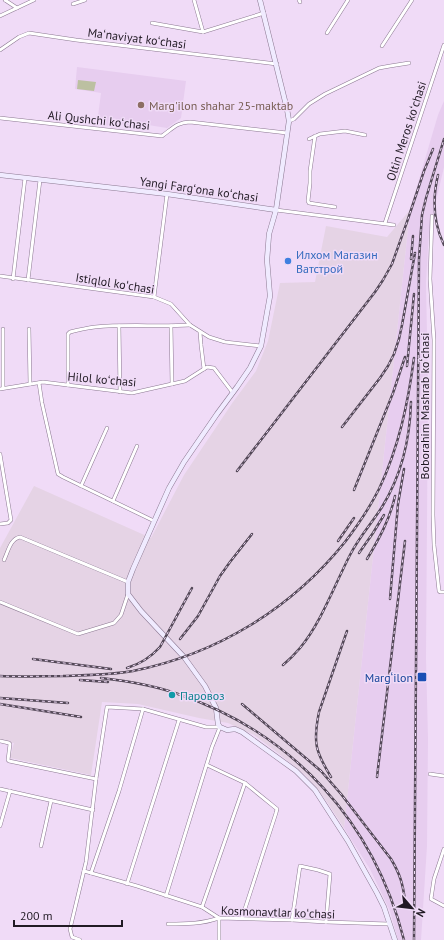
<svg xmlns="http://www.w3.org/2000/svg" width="444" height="940" font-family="'PT Sans',sans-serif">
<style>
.built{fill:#e7cdef}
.industrial{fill:#e5d3e5}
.green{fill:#bcc0a1}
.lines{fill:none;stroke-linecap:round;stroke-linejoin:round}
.street-casing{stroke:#8c7992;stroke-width:4}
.secondary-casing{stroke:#8c7992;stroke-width:5.5}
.street{stroke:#fff;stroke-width:3}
.secondary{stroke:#f0ebff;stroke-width:4.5}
.rail-casing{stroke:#534857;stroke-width:2.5}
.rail{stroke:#f0dbf7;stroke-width:1;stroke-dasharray:3;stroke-linecap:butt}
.education-dot{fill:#8d6e63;stroke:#f0dbf7;stroke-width:1.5}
.shop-dot{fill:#3f7fe0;stroke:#f0dbf7;stroke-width:1.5}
.transit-dot{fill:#1a4fb4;stroke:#f0dbf7;stroke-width:1.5}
.culture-dot{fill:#0f9aa8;stroke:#f0dbf7;stroke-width:1.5}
.labels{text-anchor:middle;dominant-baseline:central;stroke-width:3;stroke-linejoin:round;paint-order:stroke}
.street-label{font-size:12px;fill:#211a24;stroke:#f0dbf7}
.education-label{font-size:12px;fill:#785e54;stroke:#f0dbf7;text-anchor:start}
.shop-label{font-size:12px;fill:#366cbe;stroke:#f0dbf7;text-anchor:start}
.transit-label{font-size:12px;fill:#164399;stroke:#f0dbf7;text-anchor:end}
.culture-label{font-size:12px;fill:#0d838f;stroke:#f0dbf7;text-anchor:start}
</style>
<rect width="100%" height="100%" fill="#f0dbf7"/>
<g class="built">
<polygon points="77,67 186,81 181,118 167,128 142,124 141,127 111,123 111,126 97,124 101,93 75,89"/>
<polygon points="444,101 444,167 429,231 426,283 428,386 426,658 428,739 427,846 421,940 398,940 390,911 370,869 344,828 410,210 438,115"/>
</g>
<polygon class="industrial" points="410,210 344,828 327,802 306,776 278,753 254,735 228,723 199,718 138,704 102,702 91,775 10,758 14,743 0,741 0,548 34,486 151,538 184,475 233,402 256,371 268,341 280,283 315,282 326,226 387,237"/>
<polygon class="green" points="78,80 96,82 94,91 77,89"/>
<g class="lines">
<g class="street-casing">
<g id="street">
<polyline points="5,0 17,8"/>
<polyline points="194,0 203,32 264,13"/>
<polyline points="299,0 300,2"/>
<polyline points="73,4 85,0"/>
<polyline points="0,16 34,0"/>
<polyline points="152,23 203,32"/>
<polyline points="327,33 348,0"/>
<polyline points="382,46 412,0"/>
<polyline points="0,50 19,37 29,33 76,40 277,64"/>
<path d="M0,118L162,136C172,129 177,122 190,122L287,133"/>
<polyline points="289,121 294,119 309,104 325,94 379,68 390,66 409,63"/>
<polyline points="315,136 310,171 310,183 308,201 309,203 335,207"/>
<polyline points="309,139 320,134 345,131 365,135"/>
<polyline points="276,210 394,225"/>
<polyline points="432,216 430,279 434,340 433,515 434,545 439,591 440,592 444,592"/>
<polyline points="385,223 444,45"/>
<polyline points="0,276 154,297 171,304 190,325 209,337 225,342 261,346"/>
<polyline points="13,279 25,178"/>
<polyline points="28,280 40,180"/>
<polyline points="154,297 167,194"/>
<polyline points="119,326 120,392"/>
<polyline points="171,326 172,384"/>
<polyline points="3,329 3,388"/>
<polyline points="29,329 30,384"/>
<polyline points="200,332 201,345 204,369"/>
<polyline points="39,383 42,403 58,474 63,477 154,521"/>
<path d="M68,385V334L70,332C78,330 87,328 95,327C127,324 159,327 190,325"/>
<polyline points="0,389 43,382 132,393 185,381 207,367 214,368 233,393"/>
<polyline points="0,454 11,520 8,523 0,524"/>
<polyline points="81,486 107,428"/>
<polyline points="113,501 137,446"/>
<path d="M4,560C8,552 10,539 20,537L128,582"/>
<polyline points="0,602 78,634 114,623 121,615 128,594"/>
<polyline points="0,741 9,743 10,744 8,760 9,761 96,779"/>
<polyline points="207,765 245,783 277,809 276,813 242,918"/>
<polyline points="430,774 444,776"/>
<polyline points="0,789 93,810"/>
<polyline points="0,826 10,791"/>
<polyline points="41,846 51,801"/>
<polyline points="444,849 434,879 431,899 444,906"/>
<polyline points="84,871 137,886 202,907 219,918 219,940"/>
<polyline points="91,873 119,791 143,709"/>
<polyline points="127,884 179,720"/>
<polyline points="202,907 245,783"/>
<polyline points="292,920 300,866 318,870 330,874 326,922"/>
<path d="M168,924C185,924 202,924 219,918L292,920L326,922L389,924"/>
<polyline points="80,940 72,937 70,929 86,862 96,779 107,707 143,709 206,727 220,727 212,747 166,896"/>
</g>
</g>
<g class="secondary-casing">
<g id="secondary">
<polyline points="260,0 287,109 289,121 276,210 269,234 267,260 270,296 261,346 250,368 237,387 217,414 184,462 169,488 133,569 128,582 128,594 141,611 184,657 205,686 216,708 218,724 220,727 227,730 235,729 242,732 296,771 315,790 348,841 377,893 384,907 395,940"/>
<polyline points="0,175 167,194 276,210"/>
</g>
</g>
<use href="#street" class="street"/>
<use href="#secondary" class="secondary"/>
<g class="rail-casing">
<g id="rail">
<path d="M438,175C432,200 433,222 444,245"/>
<polyline points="411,259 413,236"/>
<polyline points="407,366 414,294"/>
<polyline points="342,427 380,378 388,366 394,354 399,339 402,325 415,253"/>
<polyline points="237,471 375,292 383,280 392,264 408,219 424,171 433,149"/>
<polyline points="354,490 393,393 405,357"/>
<polyline points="338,541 354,518"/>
<polyline points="359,553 373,533 384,515"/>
<path d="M367,559C379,539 390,519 395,496"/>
<polyline points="390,599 398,504 404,469"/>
<polyline points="180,639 198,616 220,576 230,562 252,534"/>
<polyline points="33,659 111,669"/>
<path d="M283,665C289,660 295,654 300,648C321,623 335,584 350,555C359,537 372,523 382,507C401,476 410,438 411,402"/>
<path d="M127,668C140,664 151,657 160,647L192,588"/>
<path d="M0,676C21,677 42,676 63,676C86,675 110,675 133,671C217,654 291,609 345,542C358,525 370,507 379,489C399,447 408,403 414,358"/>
<path d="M101,678C127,681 153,685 178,694C293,733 374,822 404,940"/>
<polyline points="80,680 108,682"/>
<polyline points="0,698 68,703"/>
<polyline points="0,704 81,717"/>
<path d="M242,704L321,771L341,794L391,859C400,874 403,884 405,901"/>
<path d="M331,777C315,751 313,742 319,712L347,631"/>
<polyline points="377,777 405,541"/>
<polyline points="414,940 419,259 422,215 426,198 444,139"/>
</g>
</g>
<use href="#rail" class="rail"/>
</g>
<circle class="education-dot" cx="141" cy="105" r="4"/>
<circle class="shop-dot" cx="288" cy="261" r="4"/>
<rect class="transit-dot" x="417" y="672" width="10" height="10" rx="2"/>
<circle class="culture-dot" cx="172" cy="695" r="4"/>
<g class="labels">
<g class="street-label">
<text transform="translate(137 38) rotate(7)">Maʻnaviyat koʻchasi</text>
<text transform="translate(99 120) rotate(6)">Ali Qushchi koʻchasi</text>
<text transform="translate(406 131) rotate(-72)">Oltin Meros koʻchasi</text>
<text transform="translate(199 189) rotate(8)">Yangi Fargʻona koʻchasi</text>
<text transform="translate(115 283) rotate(9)">Istiqlol koʻchasi</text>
<text transform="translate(102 379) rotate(5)">Hilol koʻchasi</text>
<text transform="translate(424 406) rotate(-90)">Boborahim Mashrab koʻchasi</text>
<text transform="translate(278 912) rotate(2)">Kosmonavtlar koʻchasi</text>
</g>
<g class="education-label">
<text x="149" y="105">Marg'ilon shahar 25-maktab</text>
</g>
<g class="shop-label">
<text x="296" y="254">Илхом Магазин<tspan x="296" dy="14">Ватстрой</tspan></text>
</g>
<g class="transit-label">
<text x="413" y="677">Margʻilon</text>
</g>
<g class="culture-label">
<text x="180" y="695">Паровоз</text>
</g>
</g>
<g transform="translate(412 908) rotate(118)" stroke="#f0dbf7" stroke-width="3" paint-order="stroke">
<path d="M0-3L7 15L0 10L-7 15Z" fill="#211a24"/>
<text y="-6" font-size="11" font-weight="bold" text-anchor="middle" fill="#211a24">N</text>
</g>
<path d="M14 920v6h108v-6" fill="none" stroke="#211a24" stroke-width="2"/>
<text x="20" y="920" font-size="12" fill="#211a24" stroke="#f0dbf7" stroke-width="3" paint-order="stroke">200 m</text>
</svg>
